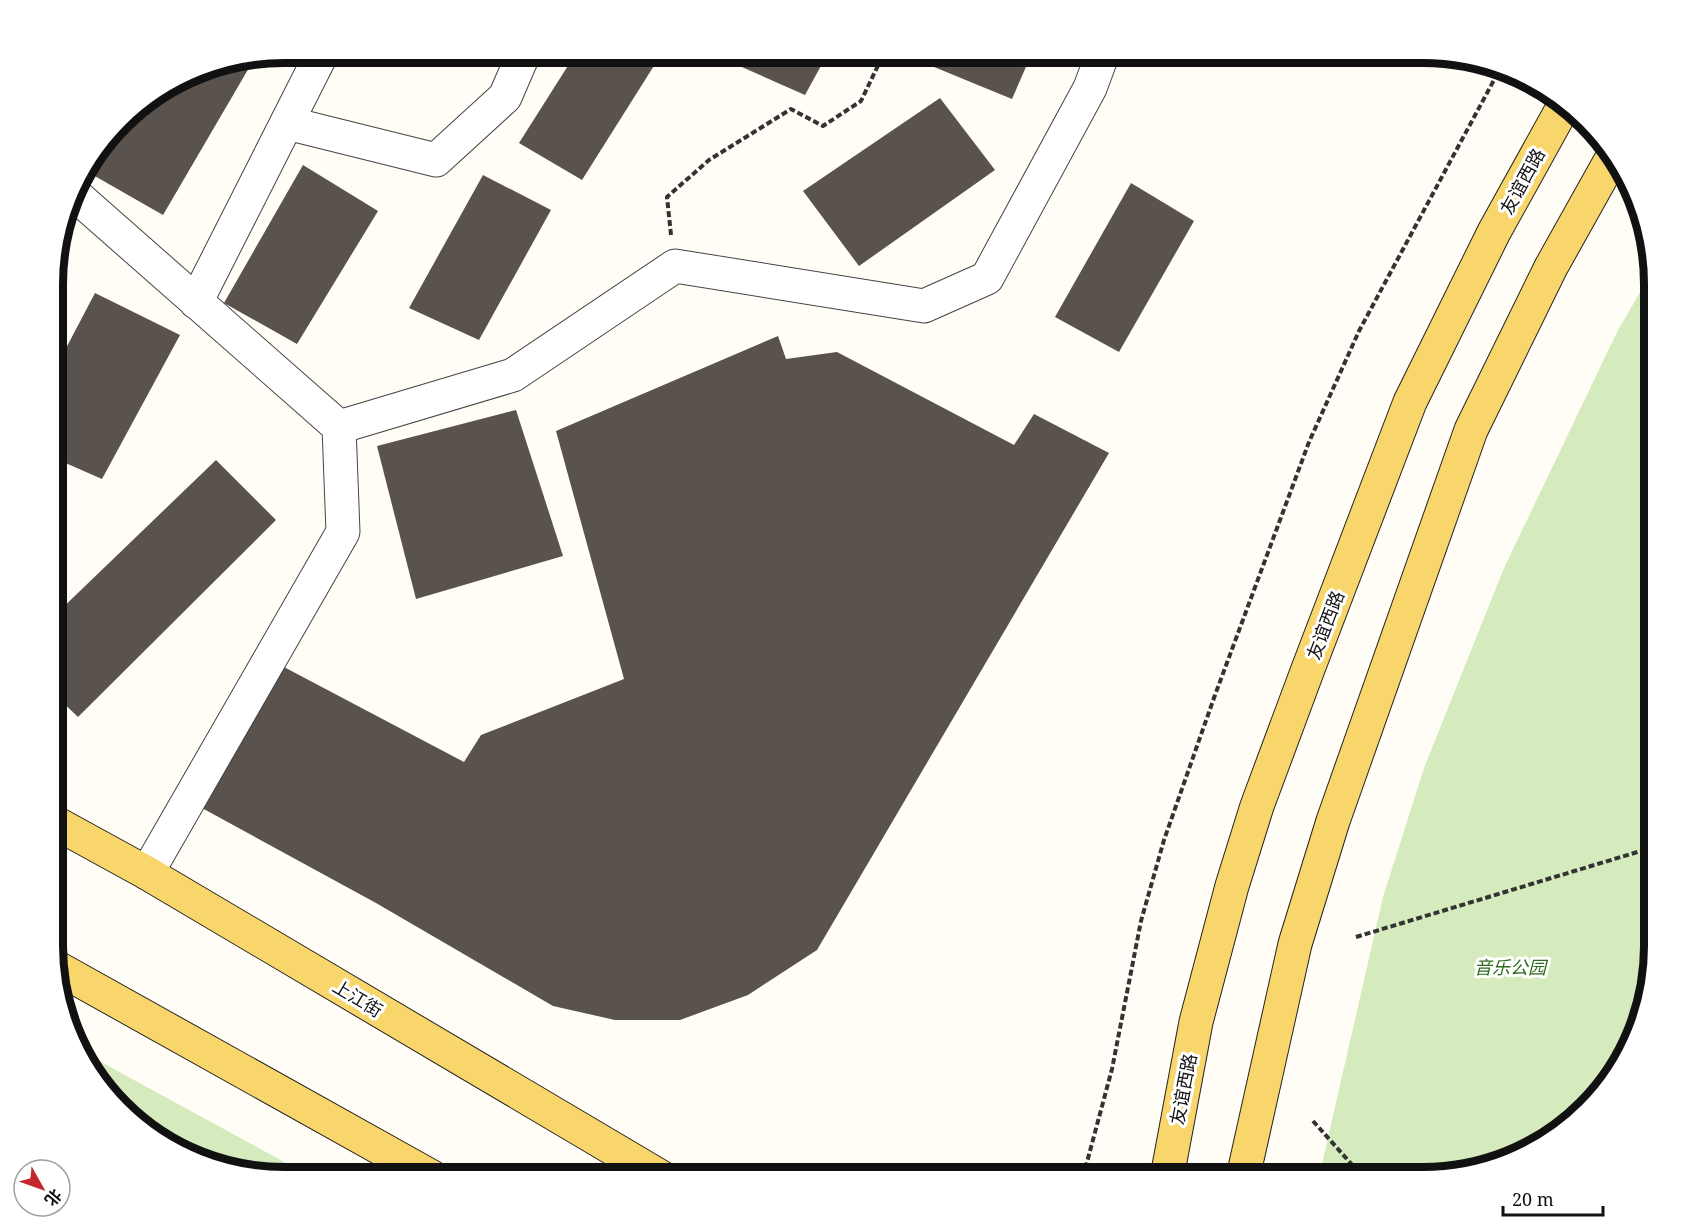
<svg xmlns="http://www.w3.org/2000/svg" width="1707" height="1230" font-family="'Noto Serif','Noto Sans SC',serif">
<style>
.green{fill:#d5ebbd}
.building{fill:#5a524d}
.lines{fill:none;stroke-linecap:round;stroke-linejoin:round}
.street-casing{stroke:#444;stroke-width:35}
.primary-casing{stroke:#222;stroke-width:35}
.path{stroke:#333;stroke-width:4;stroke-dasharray:6 3;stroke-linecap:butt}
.street{stroke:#fff;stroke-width:33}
.primary{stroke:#f9d66b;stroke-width:33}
.labels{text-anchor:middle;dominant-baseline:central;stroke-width:6;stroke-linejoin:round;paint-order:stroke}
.street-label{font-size:18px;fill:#111;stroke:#fff}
.park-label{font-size:18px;font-style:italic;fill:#2f6b1f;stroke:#fff}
.rim{fill:none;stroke:#111;stroke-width:8}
</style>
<rect width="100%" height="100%" fill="#fffdf5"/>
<g class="green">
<polygon points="1654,268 1654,961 1642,1021 1606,1087 1526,1153 1424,1177 1319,1177 1383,897 1424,768 1504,568 1617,332"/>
<polygon points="79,1050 312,1177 269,1177 209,1165 143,1129 83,1062"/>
</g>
<g class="building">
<polygon points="576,53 662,53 582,180 519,143"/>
<polygon points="710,53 828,53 805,95"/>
<polygon points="920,53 1032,53 1012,99 917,60"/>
<polygon points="1166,53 1188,53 1183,62"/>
<polygon points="250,59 253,61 163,215 93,175 131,110 196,70"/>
<polygon points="940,98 995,170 859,266 803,191"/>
<polygon points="303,165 378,211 297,344 224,303"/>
<polygon points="483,175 551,210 479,340 409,308"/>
<polygon points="1131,183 1194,221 1119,352 1055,317"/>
<polygon points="95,293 180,335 102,479 54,458 54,371"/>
<polygon points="778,336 786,359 837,352 1014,445 1034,414 1109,453 817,950 748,995 680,1020 615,1020 553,1006 376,903 202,808 282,666 464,762 481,735 624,679 556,431"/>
<polygon points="516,410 563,556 416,599 377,446"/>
<polygon points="216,460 276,520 78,717 54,694 54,616"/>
</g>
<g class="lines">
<g class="street-casing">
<g id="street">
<polyline points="287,123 436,160 505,97 524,53"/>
<polyline points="73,193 339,427 343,532 147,873"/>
<polyline points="196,302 322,53"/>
<polyline points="339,427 513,375 675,266 924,306 987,278 1090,88 1103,53"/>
</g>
</g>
<g class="primary-casing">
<g id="primary">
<polyline points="54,822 147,873 661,1177"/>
<polyline points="54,966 432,1177"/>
<polyline points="1167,1177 1196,1022 1232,886 1257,806 1308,669 1410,402 1494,232 1566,102"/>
<polyline points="1243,1177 1295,944 1333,821 1471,430 1551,267 1612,158"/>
</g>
</g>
<g class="path">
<polyline points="671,235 667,197 709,160 791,109 823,126 861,101 884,53"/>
<polyline points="1356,937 1654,847"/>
<polyline points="1313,1121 1363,1177"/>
<polyline points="1083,1177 1112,1069 1141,921 1164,840 1215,695 1309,442 1359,331 1501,67"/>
</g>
<use href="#street" class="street"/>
<use href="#primary" class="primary"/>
</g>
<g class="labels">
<g class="street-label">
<text transform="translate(1522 181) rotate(-61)">友谊西路</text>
<text transform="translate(1325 625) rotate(-69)">友谊西路</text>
<text transform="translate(358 998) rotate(31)">上江街</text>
<text transform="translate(1183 1089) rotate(-79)">友谊西路</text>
</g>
<g class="park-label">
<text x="1510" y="967">音乐公园</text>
</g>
</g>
<path d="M0 0H1707V1230H0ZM284 63H1423A221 221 0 0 1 1644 284V946A221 221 0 0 1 1423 1167H284A221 221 0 0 1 63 946V284A221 221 0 0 1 284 63Z" fill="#fff" fill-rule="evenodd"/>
<path class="rim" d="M284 63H1423A221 221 0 0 1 1644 284V946A221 221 0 0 1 1423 1167H284A221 221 0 0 1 63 946V284A221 221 0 0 1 284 63Z"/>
<g transform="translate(42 1188) rotate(130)"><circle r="28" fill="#ffffff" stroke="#a0a0a0" stroke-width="1.5"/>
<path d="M0-4.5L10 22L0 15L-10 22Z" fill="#c4262e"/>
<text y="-9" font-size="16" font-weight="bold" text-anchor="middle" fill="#111111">北</text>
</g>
<path d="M1503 1206v9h100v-9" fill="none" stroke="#111111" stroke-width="3"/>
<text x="1512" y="1206" font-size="18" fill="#111111" stroke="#ffffff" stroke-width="4.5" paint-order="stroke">20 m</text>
</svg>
